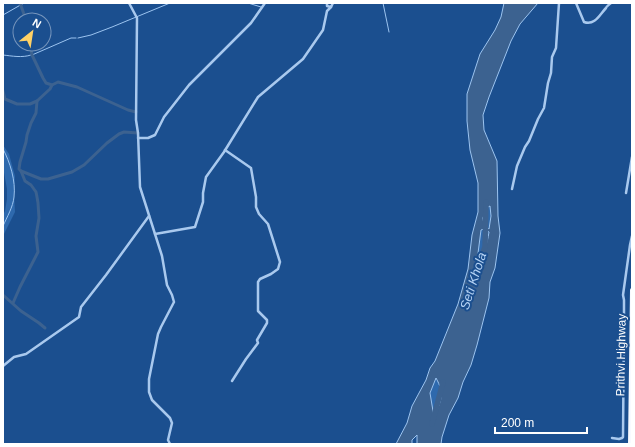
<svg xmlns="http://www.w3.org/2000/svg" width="635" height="447" font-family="Arial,sans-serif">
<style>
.green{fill:#2e69ad}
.water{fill:#3c6290;stroke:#9cc4f0;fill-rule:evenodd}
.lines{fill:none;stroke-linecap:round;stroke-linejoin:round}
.stream{stroke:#9cc4f0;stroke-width:1}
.canal{stroke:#3c6290;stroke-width:3}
.river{stroke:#3c6290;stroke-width:5.5}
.minor{stroke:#a9c9ee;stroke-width:2.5}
.trunk{stroke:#f8faff;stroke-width:4}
.labels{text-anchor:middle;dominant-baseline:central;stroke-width:4;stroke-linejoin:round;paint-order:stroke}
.street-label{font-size:12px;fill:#fff;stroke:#1b4f8f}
.water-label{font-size:13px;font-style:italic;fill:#b5d3f5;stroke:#1b4f8f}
</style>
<rect width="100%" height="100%" fill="#1b4f8f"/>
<g class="green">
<polygon points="3,145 9,154 15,176 14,193 15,212 3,236 3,215 5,211 7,199 7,189 3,167"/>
<polygon points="490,206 491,216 489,229 484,225 483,218 486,208"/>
<polygon points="481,229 484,229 489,232 484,253 477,261"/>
<polygon points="436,378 441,386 442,395 434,417 430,393"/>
</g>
<path class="water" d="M504,3H538L520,24L511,41L489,97L483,115L484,130L497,161L498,216L500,233L495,268L490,282L489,298L477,345L471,365L463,382L458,398L449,415L442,437L441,444H417V435L412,440V444H396L407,423L412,406L426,380L430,368L435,361L458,304L468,269L472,235L478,212V183L470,150L467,121V94L480,54L495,30L501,17ZM490,206L491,216L489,229L484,225L483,218L486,208ZM484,229L489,232C487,244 485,252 477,261L481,230ZM436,378C445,394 441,401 434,417L430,393Z"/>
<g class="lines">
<g class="stream">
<polyline points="248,3 261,7"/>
<polyline points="383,3 389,32"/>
<polyline points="3,15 24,3"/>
<polyline points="78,38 91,35 112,27 170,3"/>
<path d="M3,55C12,56 22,58 31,55"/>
<polyline points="32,55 71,38 76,38"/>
<path d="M3,149C10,162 16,181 14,197C13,207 7,217 3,226"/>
</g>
<g class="canal">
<polyline points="20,3 26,20"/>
<polyline points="30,44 32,55 43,78 46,83 52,85"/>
<polyline points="3,91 5,99 17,104 30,104 37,101"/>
<polyline points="21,171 41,179 48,179 72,172 84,165 107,143 119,134 124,132 138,133"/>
<polyline points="3,295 21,311 39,323 45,328"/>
<polyline points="13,303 20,287 38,252 36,236 39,218 38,203 37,197 36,192 31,185 25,181 21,171 19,169 20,162 26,142 27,135 31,123 36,113 37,101 50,89 52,85 58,82 77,87 128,110 136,112"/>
</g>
<g class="river">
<polyline points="480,261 485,247 486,202"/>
<polyline points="432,424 443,382"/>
</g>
<g class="minor">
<polyline points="129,3 137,18 136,120 138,133 140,187 162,256 167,285 172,295 174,302 161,327 158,334 149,379 149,392 152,400 170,418 172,423 168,440 170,444"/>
<polyline points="327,3 327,6 331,7 333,3"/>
<path d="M576,3L584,22C595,26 600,14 606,8C606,7 611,3 611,3"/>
<polyline points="138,138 148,138 155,135 164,117 189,85 251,23 265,3"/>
<polyline points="225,150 251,168 256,197 256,207 259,214 268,224 280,262 278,269 271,274 260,279 258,282 258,311 267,320 267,323 257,340 258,343 246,359 232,381"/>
<polyline points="512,189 517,166 525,147 529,141 538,119 544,108 548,83 551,73 552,57 556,48 559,3"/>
<polyline points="626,193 632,157"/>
<polyline points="155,234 195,227 203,202 203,193 206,177 224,152 258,97 303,59 323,30 327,11 331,7"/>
<polyline points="3,366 14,357 26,354 79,317 81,307 106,275 149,216"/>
<polyline points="612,438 619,439 622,438 623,437 624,319 624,300 623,295 630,245 632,236"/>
</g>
<polyline class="trunk" points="630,444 632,290"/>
</g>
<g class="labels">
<g class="street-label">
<text transform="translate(621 355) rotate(-89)">Prithvi Highway</text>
</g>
<g class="water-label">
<text transform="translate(473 281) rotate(-72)">Seti Khola</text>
</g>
</g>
<rect width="635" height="447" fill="none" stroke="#ffffff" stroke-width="8"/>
<g transform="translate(32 32) rotate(30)"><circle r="19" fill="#1b4f8f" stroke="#7695bc"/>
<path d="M0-3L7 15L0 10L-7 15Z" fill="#ffd166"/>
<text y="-6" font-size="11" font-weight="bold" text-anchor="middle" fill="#ffffff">N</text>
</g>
<path d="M495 427v6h92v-6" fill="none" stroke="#ffffff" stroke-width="2"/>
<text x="501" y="427" font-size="12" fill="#ffffff" stroke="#1b4f8f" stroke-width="3" paint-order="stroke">200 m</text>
</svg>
